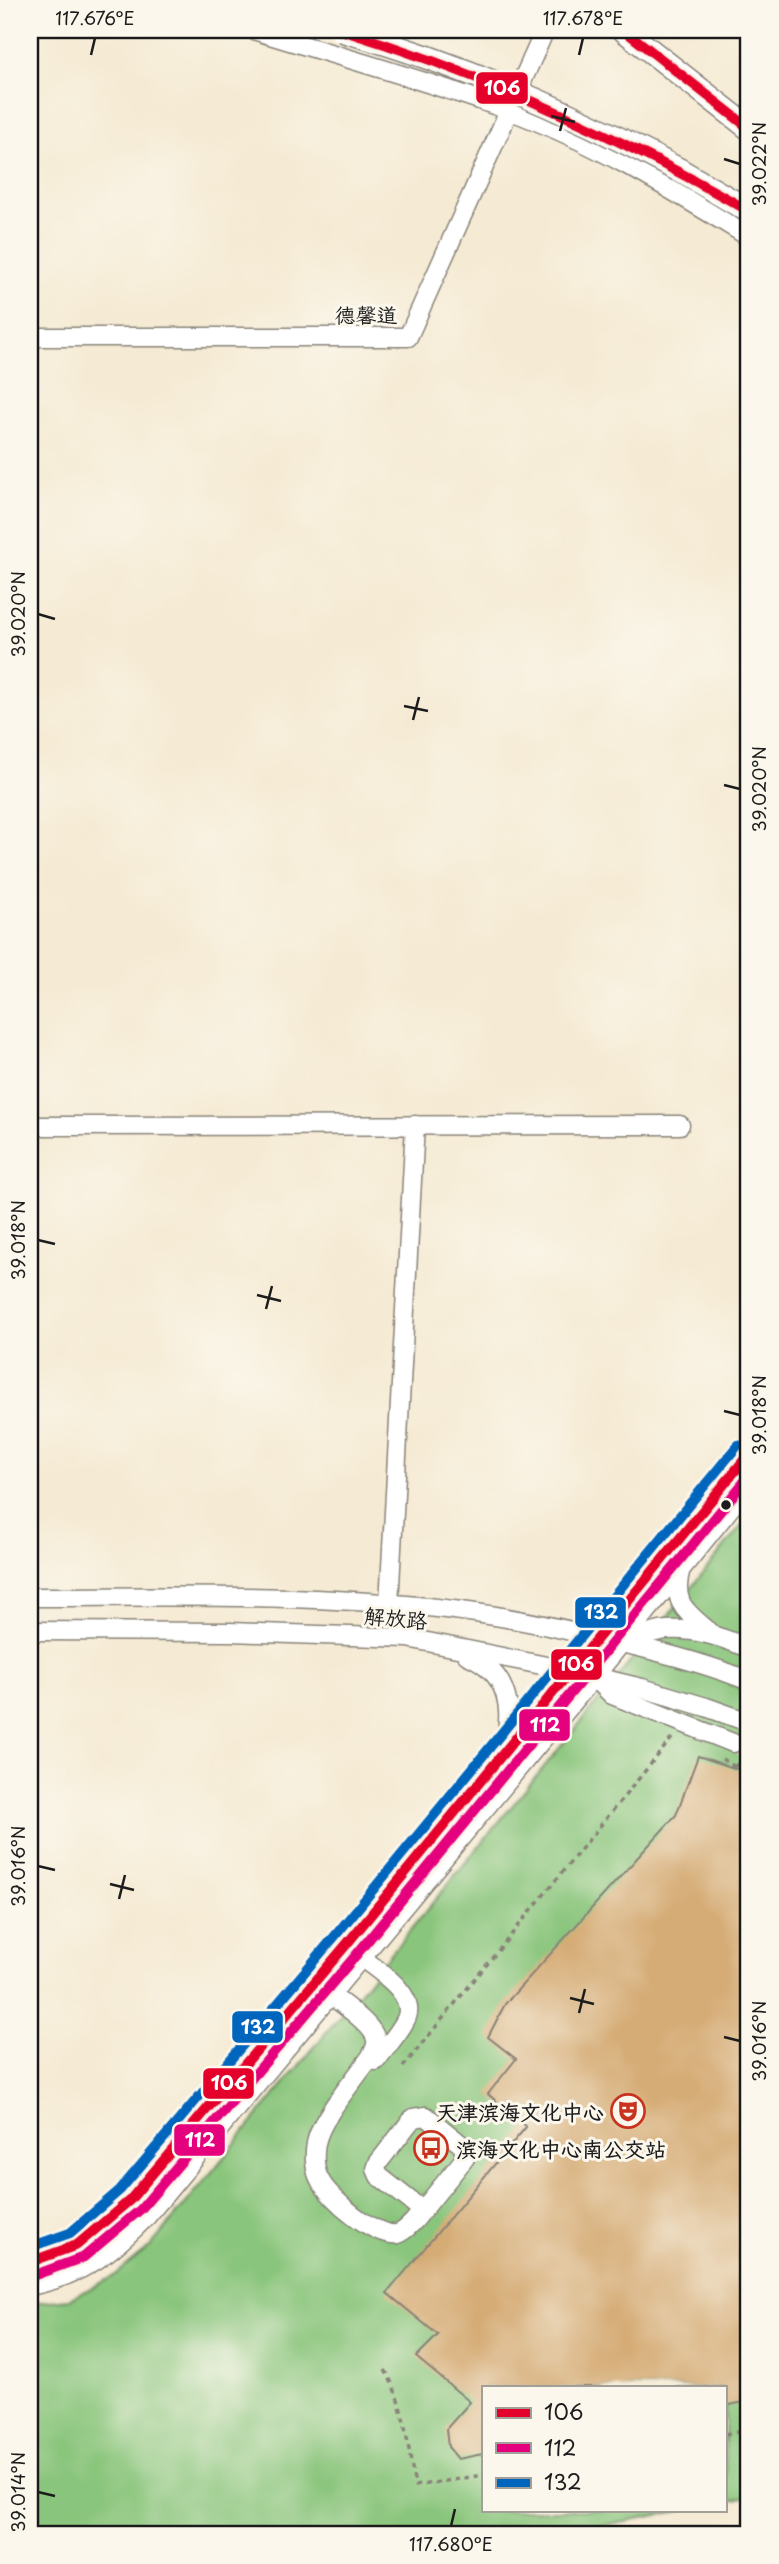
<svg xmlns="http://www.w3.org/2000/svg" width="779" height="2564" font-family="'Playpen Sans','LXGW WenKai TC',sans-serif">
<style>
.green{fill:#89c57b;stroke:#52704c;stroke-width:2}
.building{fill:#d5ac76}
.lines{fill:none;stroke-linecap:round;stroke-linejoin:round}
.minor-tunnel{stroke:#cac1ae;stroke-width:18;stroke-dasharray:18 9;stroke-linecap:butt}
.minor-casing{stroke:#888378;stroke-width:21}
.major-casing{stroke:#888378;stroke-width:26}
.path{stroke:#888378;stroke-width:3.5;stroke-dasharray:5 5;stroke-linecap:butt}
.minor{stroke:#fff;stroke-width:18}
.major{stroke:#fff;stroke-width:23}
.major-bridge-casing{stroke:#888378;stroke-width:26;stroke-linecap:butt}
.path-bridge{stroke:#888378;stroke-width:3.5;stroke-dasharray:5 5;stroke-linecap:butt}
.major-bridge{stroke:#fff;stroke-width:23}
.bus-1-casing{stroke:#fbf7ec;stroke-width:16}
.bus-2-casing{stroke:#fbf7ec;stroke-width:16}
.bus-3-casing{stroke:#fbf7ec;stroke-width:16}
.bus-1{stroke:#e4002b;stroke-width:10}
.bus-2{stroke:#e5007d;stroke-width:10}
.bus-3{stroke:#0065bd;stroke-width:10}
.ticks{fill:none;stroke:#1c1c1c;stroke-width:2.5}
.bus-dot{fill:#1c1c1c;stroke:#fbf7ec;stroke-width:2.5}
.labels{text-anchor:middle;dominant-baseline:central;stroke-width:6;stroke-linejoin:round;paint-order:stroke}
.street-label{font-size:21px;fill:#1c1c1c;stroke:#fbf7ec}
.poi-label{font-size:21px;font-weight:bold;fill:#1c1c1c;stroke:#fbf7ec;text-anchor:end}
.line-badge{stroke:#fbf7ec;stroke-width:2.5}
.badge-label{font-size:19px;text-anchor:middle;font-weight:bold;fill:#fff}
.neatline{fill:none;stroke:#1c1c1c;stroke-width:2.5}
.ticks-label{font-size:18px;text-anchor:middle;fill:#1c1c1c}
</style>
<rect width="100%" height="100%" fill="#fbf7ec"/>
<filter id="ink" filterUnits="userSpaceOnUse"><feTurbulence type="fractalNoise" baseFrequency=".0143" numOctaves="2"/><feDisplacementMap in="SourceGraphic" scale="14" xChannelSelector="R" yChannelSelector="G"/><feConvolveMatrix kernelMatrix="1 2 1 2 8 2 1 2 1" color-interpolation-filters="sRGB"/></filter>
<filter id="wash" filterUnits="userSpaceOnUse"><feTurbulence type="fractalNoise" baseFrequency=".00686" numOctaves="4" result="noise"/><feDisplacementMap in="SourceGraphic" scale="28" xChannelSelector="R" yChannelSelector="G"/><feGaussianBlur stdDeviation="1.57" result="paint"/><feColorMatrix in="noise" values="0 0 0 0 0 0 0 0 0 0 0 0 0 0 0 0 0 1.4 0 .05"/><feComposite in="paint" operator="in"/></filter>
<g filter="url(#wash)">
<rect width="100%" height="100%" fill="#f5ead3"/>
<g class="green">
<polygon points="749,1517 749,2497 725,2502 725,2387 483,2387 483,2510 684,2510 557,2534 30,2534 30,2303 69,2299 113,2277 151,2246"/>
<polygon points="749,2523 749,2534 676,2534 706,2526"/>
</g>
<g id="blocks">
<polygon class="building" points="698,1756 749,1773 749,2401 725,2406 725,2387 483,2387 483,2454 458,2459 448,2447 446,2429 470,2402 416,2357 438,2335 387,2293 526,2127 488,2094 516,2059 488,2037 505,2004 676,1815"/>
</g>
</g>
<g filter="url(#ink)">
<use href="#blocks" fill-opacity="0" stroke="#888378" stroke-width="2"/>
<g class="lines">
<polyline class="minor-tunnel" points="733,1743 749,1751"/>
<g class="minor-casing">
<g id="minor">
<path d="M253,30C338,56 425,80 508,110C593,141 672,190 749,237"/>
<polyline points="30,337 408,337 545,30"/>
<polyline points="30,1126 680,1125"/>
<path d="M681,1568C671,1605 686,1611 712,1634"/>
<path d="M30,1597C178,1597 329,1592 476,1613C525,1620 574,1631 622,1643C665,1653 708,1664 749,1681"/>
<polyline points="389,1604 415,1125"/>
<polyline points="30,1631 230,1632 408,1638 571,1671 642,1688 706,1707 748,1722"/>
<path d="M624,1642C638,1638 653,1631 667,1630C696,1628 723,1638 749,1648"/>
<path d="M467,1655C509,1672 516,1712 501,1751"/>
<polyline points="594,1677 612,1695 733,1743"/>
<path d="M354,1952C372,1967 421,1994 405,2021C398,2035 385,2048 376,2061"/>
<path d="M322,1988C335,2000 374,2023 376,2040C377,2046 374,2051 371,2056C355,2080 322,2115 316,2143C314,2154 314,2170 320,2180C329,2198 374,2237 397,2234C404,2232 409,2226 414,2221L465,2158L463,2146L426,2116L413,2118L378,2163L376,2169L379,2176L422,2210"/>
<polyline points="30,2262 77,2245 130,2200 346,1945 749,1454"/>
<path d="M30,2286C83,2275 110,2254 147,2216L594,1677L749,1485"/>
</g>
</g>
<g class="major-casing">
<g id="major">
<polyline points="624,30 749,128"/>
<polyline points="679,170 749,211"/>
</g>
</g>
<g class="path">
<polyline points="722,1759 735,1767"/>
<polyline points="403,2067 672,1738"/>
<path d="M385,2370C405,2403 408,2449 415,2486L483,2475"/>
<polyline points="725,2434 749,2430"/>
</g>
<use href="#minor" class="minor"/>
<use href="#major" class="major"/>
<g class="major-bridge-casing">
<path id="major-bridge" d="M341,30C459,63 571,112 679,170"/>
</g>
<polyline class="path-bridge" points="735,1767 749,1749"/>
<use href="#major-bridge" class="major-bridge"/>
<g class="bus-1-casing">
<g id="bus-1">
<path d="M341,30C485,74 618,136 749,211"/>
<polyline points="624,30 749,128"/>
<polyline points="30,2262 77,2245 130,2200 346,1945 749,1454"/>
</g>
</g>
<g class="bus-2-casing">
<polyline id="bus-2" points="35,2275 84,2257 141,2209 357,1954 749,1476"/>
</g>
<g class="bus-3-casing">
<polyline id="bus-3" points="30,2247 70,2233 120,2190 335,1936 738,1445"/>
</g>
<use href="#bus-1" class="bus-1"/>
<use href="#bus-2" class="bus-2"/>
<use href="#bus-3" class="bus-3"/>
</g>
</g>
<path class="ticks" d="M91,55L95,38M579,55L583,38M551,116L575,122M560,131L566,108M724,159L740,164M38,614L55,619M404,706L428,711M413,720L419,697M724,785L740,789M38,1240L55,1244M257,1295L281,1301M266,1309L272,1286M724,1411L740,1415M38,1866L55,1870M110,1884L134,1890M119,1899L125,1875M570,1998L594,2004M579,2013L585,1989M724,2037L740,2041M38,2492L55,2496M451,2526L455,2509"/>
<defs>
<g id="theatre-ring" transform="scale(1.75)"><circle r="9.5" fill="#fbf7ec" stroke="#c8321e" stroke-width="1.5"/><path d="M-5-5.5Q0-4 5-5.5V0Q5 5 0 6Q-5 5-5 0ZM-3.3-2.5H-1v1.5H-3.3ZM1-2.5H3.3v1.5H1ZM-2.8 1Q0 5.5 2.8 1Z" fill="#c8321e"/></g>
<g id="bus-ring" transform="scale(1.75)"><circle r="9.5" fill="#fbf7ec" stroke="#c8321e" stroke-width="1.5"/><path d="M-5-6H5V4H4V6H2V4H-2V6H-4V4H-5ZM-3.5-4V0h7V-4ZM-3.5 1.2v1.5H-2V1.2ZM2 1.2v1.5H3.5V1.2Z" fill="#c8321e"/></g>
</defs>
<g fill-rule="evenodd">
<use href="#theatre-ring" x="628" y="2111"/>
<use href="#bus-ring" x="431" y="2148"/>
</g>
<circle class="bus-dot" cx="726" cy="1505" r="6"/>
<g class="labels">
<g class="street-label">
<text x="366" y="314">德馨道</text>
<text transform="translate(396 1617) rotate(5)">解放路</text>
</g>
<g class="poi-label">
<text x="604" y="2111">天津滨海文化中心</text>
<text x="456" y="2148" text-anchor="start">滨海文化中心南公交站</text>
</g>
</g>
<g class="line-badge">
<rect x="475" y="71" width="54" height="34" rx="7" fill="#e4002b"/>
<rect x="574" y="1596" width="53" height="33" rx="7" fill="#0065bd"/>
<rect x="550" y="1648" width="53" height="33" rx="7" fill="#e4002b"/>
<rect x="518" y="1708" width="53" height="34" rx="7" fill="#e5007d"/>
<rect x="231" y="2010" width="53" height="34" rx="7" fill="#0065bd"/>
<rect x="202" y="2067" width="53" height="33" rx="7" fill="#e4002b"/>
<rect x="173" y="2123" width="53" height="34" rx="7" fill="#e5007d"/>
</g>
<g class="badge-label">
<text x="502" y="95">106</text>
<text x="601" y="1619">132</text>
<text x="576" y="1671">106</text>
<text x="545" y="1732">112</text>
<text x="258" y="2034">132</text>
<text x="229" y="2090">106</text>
<text x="200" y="2147">112</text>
</g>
<rect width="779" height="2564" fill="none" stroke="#fbf7ec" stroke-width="77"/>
<rect x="482" y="2386" width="245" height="126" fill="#fbf7ec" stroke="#a29f99" stroke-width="2"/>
<rect x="496" y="2408" width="35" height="10" fill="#e4002b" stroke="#a29f99" stroke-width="2"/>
<text x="544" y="2420" font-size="21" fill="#1c1c1c">106</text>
<rect x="496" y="2443" width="35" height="10" fill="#e5007d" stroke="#a29f99" stroke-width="2"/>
<text x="544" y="2456" font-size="21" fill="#1c1c1c">112</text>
<rect x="496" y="2478" width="35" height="10" fill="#0065bd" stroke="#a29f99" stroke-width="2"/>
<text x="544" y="2490" font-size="21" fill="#1c1c1c">132</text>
<rect x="38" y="38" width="702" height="2488" class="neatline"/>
<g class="ticks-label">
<text x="95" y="25">117.676°E</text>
<text x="583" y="25">117.678°E</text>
<text transform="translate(760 164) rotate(-90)" y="6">39.022°N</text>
<text transform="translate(19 614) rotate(-90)" y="6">39.020°N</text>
<text transform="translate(760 789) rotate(-90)" y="6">39.020°N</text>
<text transform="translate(19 1240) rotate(-90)" y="6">39.018°N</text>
<text transform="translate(760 1415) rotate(-90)" y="6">39.018°N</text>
<text transform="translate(19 1866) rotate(-90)" y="6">39.016°N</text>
<text transform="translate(760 2041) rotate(-90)" y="6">39.016°N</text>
<text transform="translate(19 2492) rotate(-90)" y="6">39.014°N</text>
<text x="451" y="2551">117.680°E</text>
</g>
</svg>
